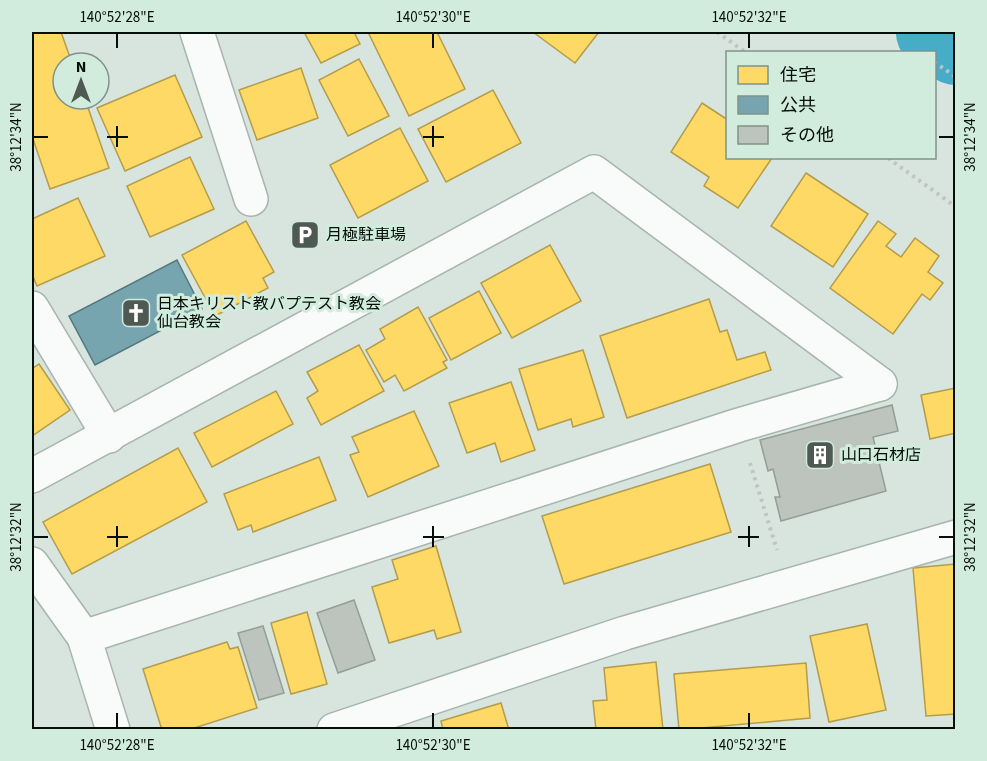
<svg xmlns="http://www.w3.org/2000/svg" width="987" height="761" font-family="'Source Sans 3','Noto Sans JP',sans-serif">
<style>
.homes{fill:#ffd966;stroke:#b49c4a;stroke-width:1.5}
.public{fill:#76a5af;stroke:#54787e;stroke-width:1.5}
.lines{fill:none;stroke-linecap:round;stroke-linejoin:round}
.river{stroke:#46acc8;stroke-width:78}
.building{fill:#bcc4bd;stroke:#949d96;stroke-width:1.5}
.minor-casing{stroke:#a8b4ae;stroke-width:36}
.path{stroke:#bfc4c1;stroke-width:4;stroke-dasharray:3 4.5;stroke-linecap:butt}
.minor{stroke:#f9fbfa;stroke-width:33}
.ticks{fill:none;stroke:#060e0a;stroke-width:2}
.labels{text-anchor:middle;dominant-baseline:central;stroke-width:6;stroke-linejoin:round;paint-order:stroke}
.poi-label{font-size:16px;fill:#060e0a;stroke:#d1ebdd;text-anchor:start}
.neatline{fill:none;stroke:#060e0a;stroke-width:2}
.ticks-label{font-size:15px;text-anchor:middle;fill:#060e0a}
</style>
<rect width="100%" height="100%" fill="#d7e5de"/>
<g class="homes">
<polygon points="32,32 61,32 72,63 63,63 63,99 85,99 109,168 50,189 32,136"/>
<polygon points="304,32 354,32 360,44 321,63"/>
<polygon points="368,32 437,32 465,89 409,116"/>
<polygon points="533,32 599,32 575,63"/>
<polygon points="359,59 389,116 348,136 319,80"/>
<polygon points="301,68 318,118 257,140 239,90"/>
<polygon points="175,75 202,137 125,171 97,108"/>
<polygon points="493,90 521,143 446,182 418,129"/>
<polygon points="702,103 728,120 728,158 772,158 738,208 704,186 709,177 671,152"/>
<polygon points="400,128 428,181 358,218 330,165"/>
<polygon points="190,157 214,209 150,237 127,186"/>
<polygon points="806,173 868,214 833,267 771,226"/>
<polygon points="78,198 105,256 37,286 32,274 32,219"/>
<polygon points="246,221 274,272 263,278 268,288 215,316 182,255"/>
<polygon points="878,221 896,234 886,246 901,257 915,238 939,256 928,272 943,283 930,300 922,294 893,334 830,288"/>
<polygon points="550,245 581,301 512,338 481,283"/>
<polygon points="479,291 501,333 451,360 429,318"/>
<polygon points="709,299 720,332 727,330 737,360 765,352 771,370 627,418 600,336"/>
<polygon points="418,307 447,360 443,362 447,368 404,391 395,375 384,382 366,350 385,339 380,329"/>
<polygon points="359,345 384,391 321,425 307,398 318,391 307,372"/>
<polygon points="583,350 604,417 573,427 571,419 538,430 519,369"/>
<polygon points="39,364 70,410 32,436 32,369"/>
<polygon points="511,382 535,450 501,462 495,443 467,453 449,403"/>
<polygon points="956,388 956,433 930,439 921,395"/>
<polygon points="276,391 293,424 212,467 194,433"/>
<polygon points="414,411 439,466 368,497 350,455 359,452 352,437"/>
<polygon points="178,448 207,502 72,574 43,522"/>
<polygon points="319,457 336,500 253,532 251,525 238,530 224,494"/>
<polygon points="710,464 731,532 564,584 542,516"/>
<polygon points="436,546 461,632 437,639 434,630 389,643 372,587 398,579 392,560"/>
<polygon points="956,564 956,714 926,716 913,568"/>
<polygon points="307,612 327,684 291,694 271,623"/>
<polygon points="867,624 886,710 829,722 810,636"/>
<polygon points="227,642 230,649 238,647 257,708 188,730 162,730 143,669"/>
<polygon points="656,662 663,730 596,730 593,701 607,700 604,668"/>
<polygon points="806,663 810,718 679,730 674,674"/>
<polygon points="501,703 509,730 443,730 441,721"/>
</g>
<polygon class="public" points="177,260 202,309 95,365 69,316"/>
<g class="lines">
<polyline class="river" points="935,32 956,46"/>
</g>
<g class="building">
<polygon points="892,405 898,431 873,437 886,491 781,521 775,497 780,497 773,469 768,471 760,440"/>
<polygon points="354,600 375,660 338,673 317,613"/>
<polygon points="263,626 284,693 259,700 238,633"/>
</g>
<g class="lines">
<g class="minor-casing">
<g id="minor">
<polyline points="197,32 251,199"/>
<polyline points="32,308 109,436"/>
<polyline points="32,476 594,172 880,384"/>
<polyline points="32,564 84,637 113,730"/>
<polyline points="84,637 739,425 880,384"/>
<polyline points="334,730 625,633 956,537"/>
</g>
</g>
<g class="path">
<polyline points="717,32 745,52"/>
<polyline points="934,62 956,77"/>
<polyline points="888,158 956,207"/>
<polyline points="750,463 777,550"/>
</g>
<use href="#minor" class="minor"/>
</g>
<path class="ticks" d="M117,33V48M433,33V48M749,33V48M117,126V147M433,126V147M33,137H48M107,137H128M423,137H444M939,137H954M117,526V547M433,526V547M749,526V547M33,537H48M107,537H128M423,537H444M738,537H759M939,537H954M117,713V728M433,713V728M749,713V728"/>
<defs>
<g id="parking-square" transform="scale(1.5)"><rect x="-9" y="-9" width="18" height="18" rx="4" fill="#4f5954" stroke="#d1ebdd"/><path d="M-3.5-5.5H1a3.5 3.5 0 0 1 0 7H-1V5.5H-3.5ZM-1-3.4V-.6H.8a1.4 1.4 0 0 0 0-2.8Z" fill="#fff"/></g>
<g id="church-square" transform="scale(1.5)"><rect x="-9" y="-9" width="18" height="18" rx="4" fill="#4f5954" stroke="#d1ebdd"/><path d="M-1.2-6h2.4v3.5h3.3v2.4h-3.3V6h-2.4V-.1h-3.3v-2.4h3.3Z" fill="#fff"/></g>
<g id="building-square" transform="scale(1.5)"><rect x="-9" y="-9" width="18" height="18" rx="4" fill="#4f5954" stroke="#d1ebdd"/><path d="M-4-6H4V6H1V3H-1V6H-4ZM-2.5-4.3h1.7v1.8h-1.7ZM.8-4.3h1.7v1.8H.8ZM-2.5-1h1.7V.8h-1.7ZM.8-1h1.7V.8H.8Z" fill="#fff"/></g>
</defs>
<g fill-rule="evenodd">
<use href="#parking-square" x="305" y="235"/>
<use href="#church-square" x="136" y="313"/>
<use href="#building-square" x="820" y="455"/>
</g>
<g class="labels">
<g class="poi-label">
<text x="326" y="235">月極駐車場</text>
<text x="157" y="304">日本キリスト教バプテスト教会<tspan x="157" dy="18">仙台教会</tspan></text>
<text x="841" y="455">山口石材店</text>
</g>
</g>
<rect width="987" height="761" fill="none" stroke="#d1ebdd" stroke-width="66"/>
<rect x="726" y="51" width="210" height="108" fill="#d1ebdd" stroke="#809389" stroke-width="1.5"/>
<rect x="738" y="66" width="30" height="18" fill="#ffd966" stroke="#809389" stroke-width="1.5"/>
<text x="780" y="81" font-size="18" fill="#060e0a">住宅</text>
<rect x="738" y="96" width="30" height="18" fill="#76a5af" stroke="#809389" stroke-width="1.5"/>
<text x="780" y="111" font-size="18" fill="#060e0a">公共</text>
<rect x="738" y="126" width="30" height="18" fill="#bcc4bd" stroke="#809389" stroke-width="1.5"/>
<text x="780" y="141" font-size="18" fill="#060e0a">その他</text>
<g transform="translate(81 81)"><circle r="28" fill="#d1ebdd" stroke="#809389" stroke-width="1.5"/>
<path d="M0-4.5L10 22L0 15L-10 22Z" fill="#4f5954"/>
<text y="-9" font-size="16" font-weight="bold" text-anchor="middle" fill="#060e0a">N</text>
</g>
<rect x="33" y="33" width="921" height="695" class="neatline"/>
<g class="ticks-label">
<text x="117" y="22">140°52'28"E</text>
<text x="433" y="22">140°52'30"E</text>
<text x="749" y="22">140°52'32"E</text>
<text transform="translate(16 137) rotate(-90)" y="5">38°12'34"N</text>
<text transform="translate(970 137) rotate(-90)" y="5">38°12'34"N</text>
<text transform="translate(16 537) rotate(-90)" y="5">38°12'32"N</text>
<text transform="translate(970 537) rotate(-90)" y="5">38°12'32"N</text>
<text x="117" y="750">140°52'28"E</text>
<text x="433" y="750">140°52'30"E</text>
<text x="749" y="750">140°52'32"E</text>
</g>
</svg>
